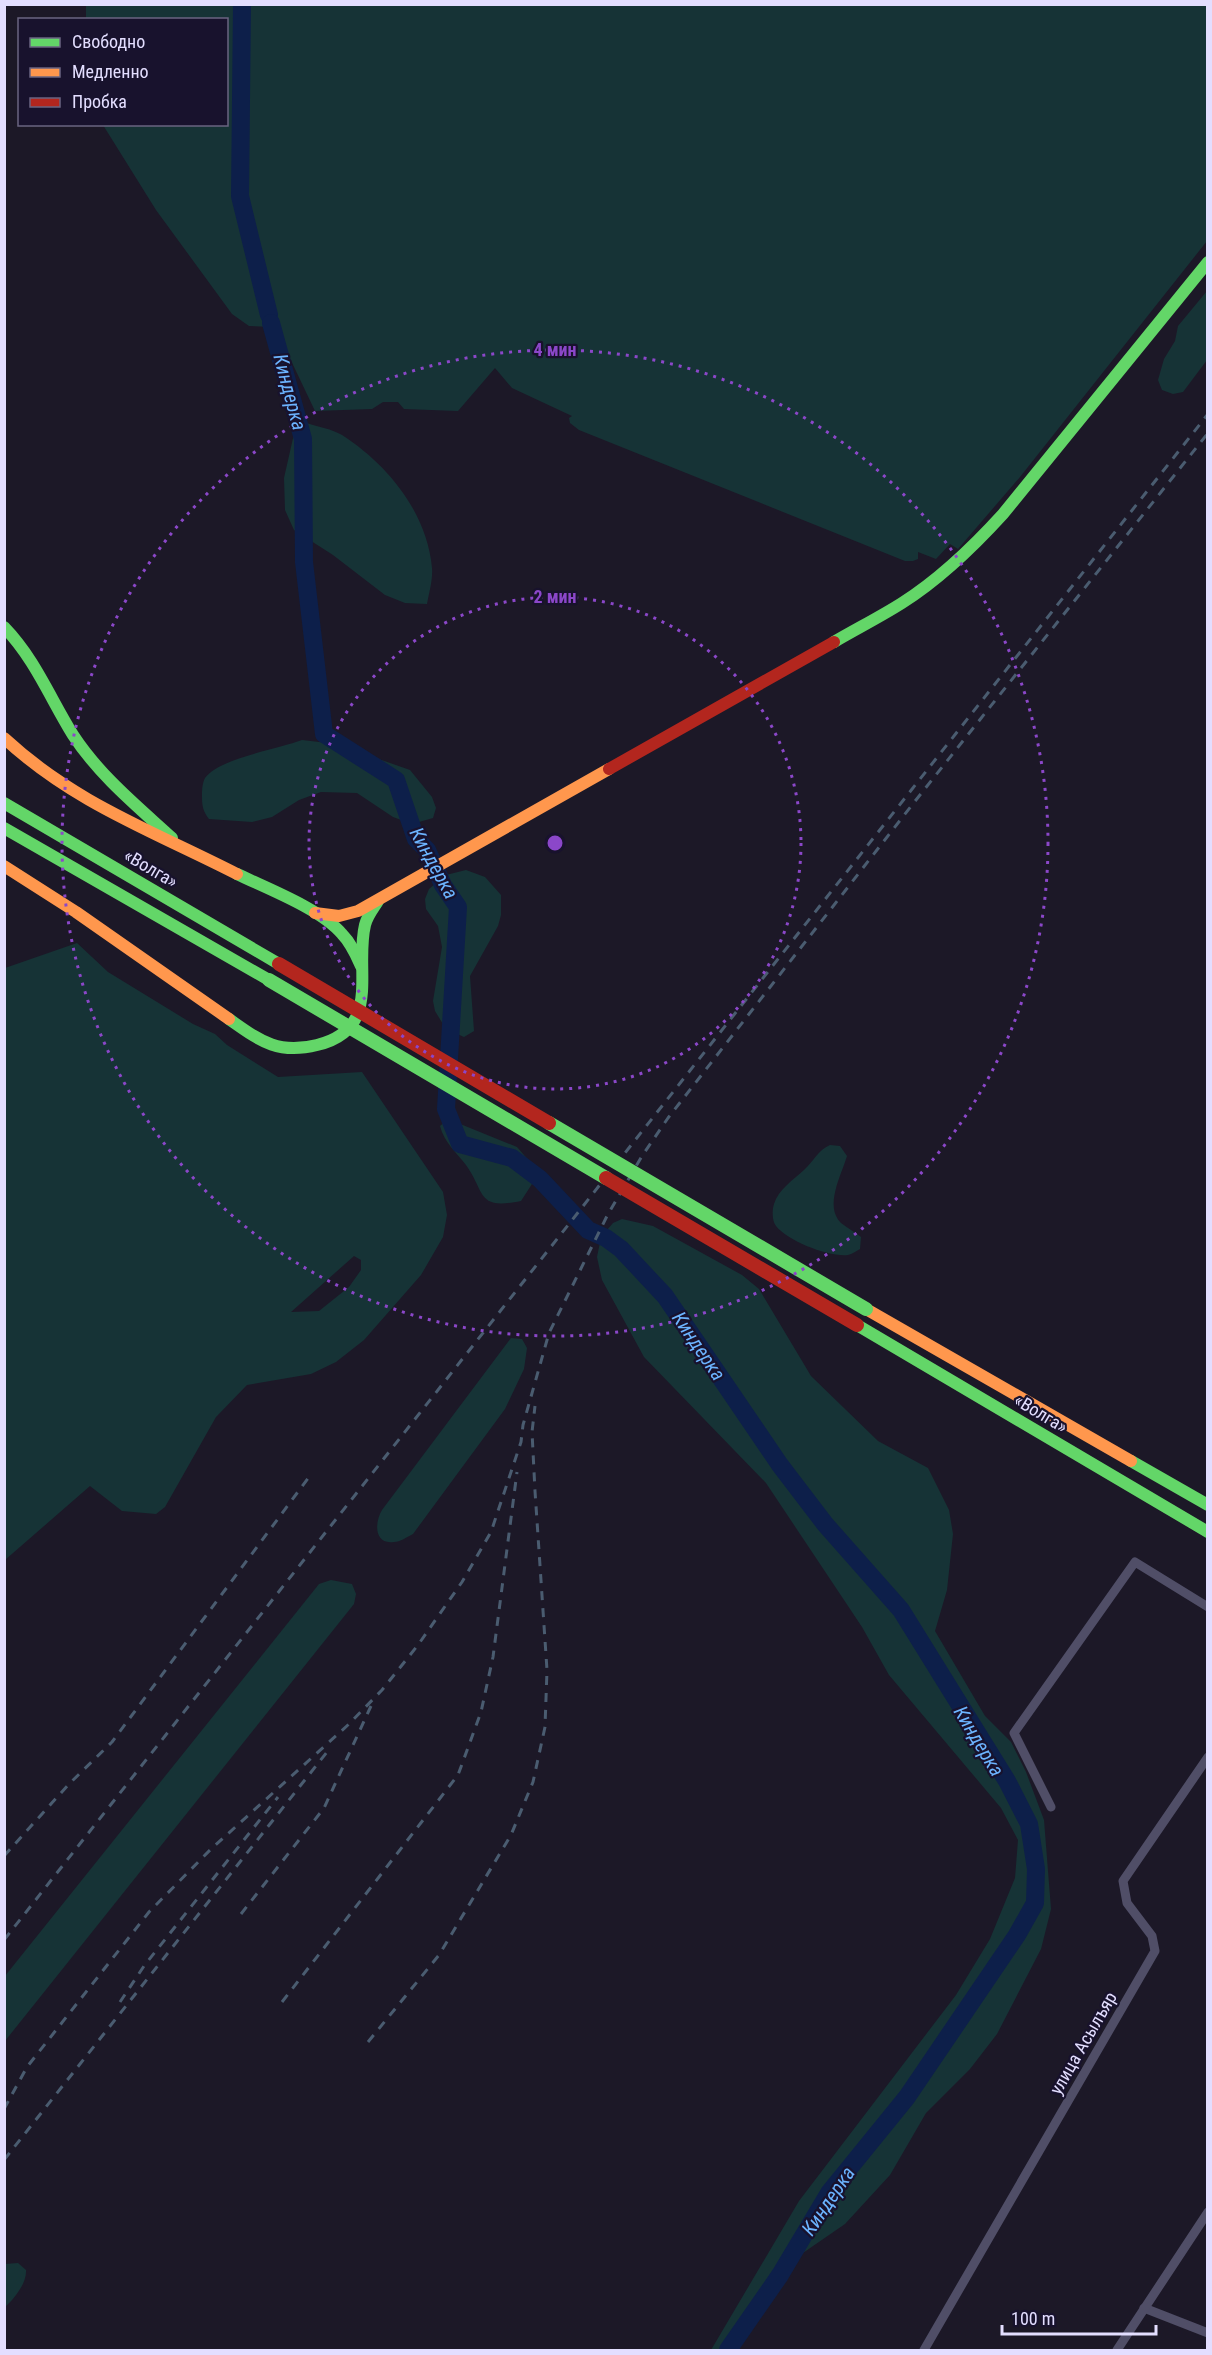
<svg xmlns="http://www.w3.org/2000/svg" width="1212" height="2355" font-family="'Roboto Condensed',sans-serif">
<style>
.green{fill:#163336;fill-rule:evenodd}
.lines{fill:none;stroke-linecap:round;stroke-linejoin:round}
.river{stroke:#0d1f4a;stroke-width:18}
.street{stroke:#504e67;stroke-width:9}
.fast{stroke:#63d668;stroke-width:12}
.slow{stroke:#ff974d;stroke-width:12}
.jam{stroke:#b3261e;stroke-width:12}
.rail{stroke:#4a5c70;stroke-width:3;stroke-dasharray:9 8;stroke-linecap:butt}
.fast-bridge{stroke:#63d668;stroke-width:14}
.jam-bridge{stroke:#b3261e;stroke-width:14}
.ring{fill:none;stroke:#8b47c9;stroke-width:3;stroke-dasharray:3 6}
.labels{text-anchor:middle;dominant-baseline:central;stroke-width:4.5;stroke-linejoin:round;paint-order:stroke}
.street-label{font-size:18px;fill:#e3deff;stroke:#18122d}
.water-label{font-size:20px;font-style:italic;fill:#6cb4ff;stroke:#18122d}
.centre{fill:#8b47c9;stroke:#18122d;stroke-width:3}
.ring-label{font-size:18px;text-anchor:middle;font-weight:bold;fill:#8b47c9;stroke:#18122d;stroke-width:4.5;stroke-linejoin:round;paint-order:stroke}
</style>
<rect width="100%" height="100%" fill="#1c1827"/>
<g class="green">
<polygon points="86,5 1207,5 1207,241 1020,477 958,549 950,544 936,559 918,552 918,559 913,561 905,561 579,430 570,423 569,418 572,416 512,388 495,368 458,411 404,409 398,402 383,402 372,409 315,411 275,327 249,326 232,314 156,210 103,125 226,124 226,20 86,19"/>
<polygon points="1207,291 1207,360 1183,392 1173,394 1162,390 1158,380 1164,359 1175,341 1178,326"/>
<path d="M307,423C318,427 332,429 342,435C387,464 427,512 432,568C433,579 429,593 427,604L405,603L385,595L333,555L294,530L285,510L284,478L296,425Z"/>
<path d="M302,740L336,744L410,770L432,797L436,808L433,818L412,824L393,817L357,793L321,792L299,800L272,817L252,822L209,819C203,811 202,806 202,797C202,791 202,784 205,778C220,758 278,749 302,740Z"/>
<polygon points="466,870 485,877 501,895 501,915 498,926 470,976 474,1031 464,1037 446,1029 435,1011 433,1001 442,947 438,926 426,909 425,899 429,889 446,875"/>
<path d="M77,943L108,972L193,1024L215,1034L227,1045L278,1077L362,1072L443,1192L447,1215L443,1237L421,1275L364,1340L336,1362L311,1374L247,1385L216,1417L165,1507L156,1514L122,1511L90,1486L5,1560V968ZM354,1256L361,1260V1270L349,1287L319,1311L291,1312Z"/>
<path d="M448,1119L517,1147L531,1163L532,1184L521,1201C476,1210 486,1193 466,1165C456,1152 444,1142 440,1126Z"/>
<path d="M830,1145L840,1146L847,1156C841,1176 824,1206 841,1223C847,1228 855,1232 861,1237L860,1249C856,1251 852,1254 848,1255C828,1257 788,1241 776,1226C772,1221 772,1210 774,1204C778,1190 794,1179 804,1170C814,1161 818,1150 830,1145Z"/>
<polygon points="622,1219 653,1226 742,1275 759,1289 811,1376 878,1441 928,1468 949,1510 953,1534 947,1590 935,1631 985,1716 1011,1742 1026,1772 1044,1820 1051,1909 1041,1949 997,2034 970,2069 926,2113 890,2175 845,2224 800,2255 737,2350 711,2350 799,2201 956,1995 990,1939 1015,1878 1018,1840 1001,1808 889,1675 862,1627 766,1483 644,1357 602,1280 597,1257 601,1237 613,1223"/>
<path d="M511,1338L522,1339L527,1348L524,1369L505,1409L413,1534C407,1537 400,1542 394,1542C373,1545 375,1521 382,1510Z"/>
<polygon points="331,1580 352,1584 356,1594 354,1604 5,2041 5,1976 319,1584"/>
<path d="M18,2263L26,2270C27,2283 14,2299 5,2307V2264Z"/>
</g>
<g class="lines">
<g class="river">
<polyline points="242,4 240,196 269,315"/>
<polyline points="271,323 303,439 304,562 324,734 396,780 416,839 427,850 443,885 458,907 446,1109 460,1144 512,1158 540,1179 588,1230 606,1238 621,1249 665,1296 780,1465 825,1524 901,1610 1007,1781 1029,1824 1036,1869 1035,1903 1017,1935 907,2097 829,2193 780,2275 728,2350"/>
</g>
<g class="street">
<polyline points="1051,1807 1014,1733 1135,1562 1208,1607"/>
<polyline points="1144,2308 1208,2333"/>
<polyline points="924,2350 1155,1951 1152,1936 1127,1903 1123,1881 1208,1757"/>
<polyline points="1117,2350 1208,2212"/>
</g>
<g class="fast">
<path d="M4,627C35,659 50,698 73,735C99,775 137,806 172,838"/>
<path d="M834,642C856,629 880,617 902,603C940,579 973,547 1003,514L1208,262"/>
<polyline points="4,803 279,964"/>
<polyline points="4,828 269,980"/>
<path d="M237,874C266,888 321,909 342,934C351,943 356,955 361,966"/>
<path d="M229,1019C259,1040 277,1055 317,1045C383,1029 354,970 365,925C367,916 373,909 378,901"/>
<polyline points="857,1325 1208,1532"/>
<polyline points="1131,1461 1208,1505"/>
</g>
<g class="slow">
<path d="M4,738C74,803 153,831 237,874"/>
<polyline points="4,866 76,912 229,1019"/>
<polyline points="315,913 339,916 358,911 609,769"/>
<polyline points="866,1309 1131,1461"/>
</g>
<polyline class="jam" points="609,769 834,642"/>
<g class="rail">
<polyline points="4,1856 69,1784 112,1742 309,1477"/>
<polyline points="241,1914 324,1808 371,1706"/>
<polyline points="4,1940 1208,414"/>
<polyline points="120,2002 144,1966 278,1797"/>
<polyline points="282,2002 458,1775 481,1712 493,1657 517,1472"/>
<polyline points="368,2042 439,1955 511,1835 533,1782 545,1727 547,1670 535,1491 532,1432 535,1406"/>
<polyline points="4,2109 27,2067 149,1912 210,1850 349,1724 382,1690 418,1645 462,1582 491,1532 521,1442 523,1425 549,1333 607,1216 642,1156 668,1118 912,805 1208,433"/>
<polyline points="4,2160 327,1752"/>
</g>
<g class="fast-bridge">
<polyline points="269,980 606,1178"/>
<polyline points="549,1123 866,1309"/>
</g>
<g class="jam-bridge">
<polyline points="279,964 549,1123"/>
<polyline points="606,1178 857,1325"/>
</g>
</g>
<g class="ring">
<circle cx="555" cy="843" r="246"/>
<circle cx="555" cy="843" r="493"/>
</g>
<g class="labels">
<g class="street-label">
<text transform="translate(151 868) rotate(30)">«Волга»</text>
<text transform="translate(1041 1413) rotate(31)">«Волга»</text>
<text transform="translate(1083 2043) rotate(-60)">улица Асылъяр</text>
</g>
<g class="water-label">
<text transform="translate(290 392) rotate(75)">Киндерка</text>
<text transform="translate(434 863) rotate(61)">Киндерка</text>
<text transform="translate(699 1346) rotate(56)">Киндерка</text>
<text transform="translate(979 1741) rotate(59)">Киндерка</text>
<text transform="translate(828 2201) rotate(-56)">Киндерка</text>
</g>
</g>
<circle cx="555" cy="843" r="9" class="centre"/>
<g class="ring-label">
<text x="555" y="356">4 мин</text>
<text x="555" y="603">2 мин</text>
</g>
<rect width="1212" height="2355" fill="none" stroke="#e3deff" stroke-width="12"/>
<rect x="18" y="18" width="210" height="108" fill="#18122d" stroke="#696481" stroke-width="1.5"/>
<rect x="30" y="38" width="30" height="9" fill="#63d668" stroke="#696481" stroke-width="1.5"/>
<text x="72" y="48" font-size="18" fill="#e3deff">Свободно</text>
<rect x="30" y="68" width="30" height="9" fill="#ff974d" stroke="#696481" stroke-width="1.5"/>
<text x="72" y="78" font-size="18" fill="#e3deff">Медленно</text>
<rect x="30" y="98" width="30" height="9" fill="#b3261e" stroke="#696481" stroke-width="1.5"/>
<text x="72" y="108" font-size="18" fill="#e3deff">Пробка</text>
<path d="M1002 2325v9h154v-9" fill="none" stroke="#e3deff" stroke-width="3"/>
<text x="1011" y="2325" font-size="18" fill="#e3deff" stroke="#18122d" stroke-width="4.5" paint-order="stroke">100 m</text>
</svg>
